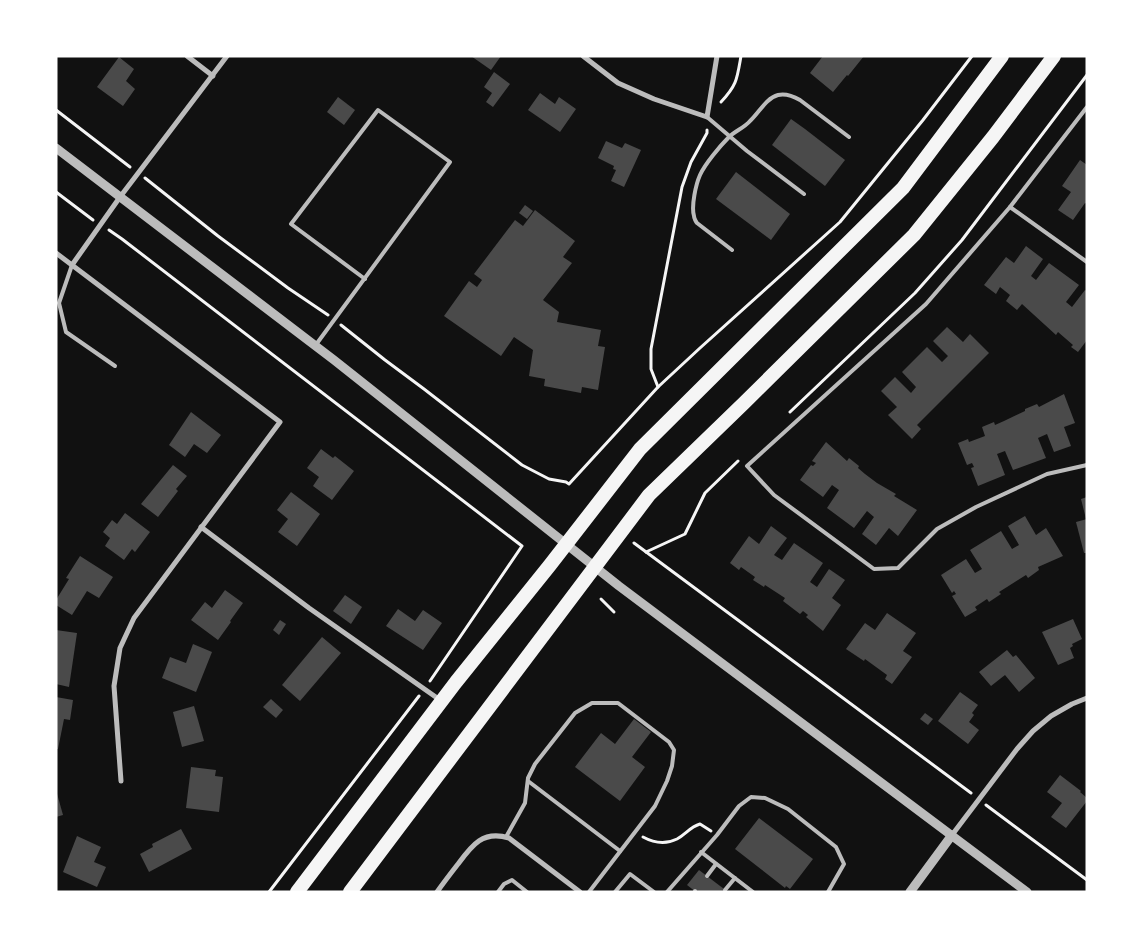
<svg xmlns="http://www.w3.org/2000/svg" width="1143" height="948" font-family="Manrope,sans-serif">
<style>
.building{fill:#4a4a4a}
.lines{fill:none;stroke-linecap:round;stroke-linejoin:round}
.path{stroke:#f5f5f5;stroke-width:3}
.service{stroke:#bcbcbc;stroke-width:4}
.minor{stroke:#bcbcbc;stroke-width:5}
.tertiary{stroke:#bcbcbc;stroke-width:9}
.trunk{stroke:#f5f5f5;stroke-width:14}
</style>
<rect width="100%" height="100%" fill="#111"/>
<g class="building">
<polygon points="471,56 501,56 491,70"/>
<polygon points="823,56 864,56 848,76 847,75 833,92 810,73"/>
<polygon points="119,57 134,69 126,81 135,89 123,106 97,87"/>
<polygon points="494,72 510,84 493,107 486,102 492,93 484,87"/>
<polygon points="540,93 555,104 559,97 576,109 560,132 528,110"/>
<polygon points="338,97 355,110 344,125 327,112"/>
<polygon points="791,119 805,129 845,160 825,186 772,145"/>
<polygon points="606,141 622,148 625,143 641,150 624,187 611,181 616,170 613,169 614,166 598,158"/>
<polygon points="1080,160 1087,165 1087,204 1085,203 1073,220 1058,210 1071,192 1062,186"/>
<polygon points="736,172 790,214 771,240 716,199"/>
<polygon points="525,205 533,211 527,219 519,213"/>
<polygon points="535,210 575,241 563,257 572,263 543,300 559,312 557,322 601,330 598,346 605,347 598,390 582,387 581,393 544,386 545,379 529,376 533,350 514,337 501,356 444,316 469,281 477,287 482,280 474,274 515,220 523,226"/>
<polygon points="1026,246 1043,259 1031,276 1036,280 1049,263 1079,285 1066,302 1072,307 1085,290 1087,291 1087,340 1078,352 1071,347 1073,345 1058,332 1056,335 1022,304 1017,310 1006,301 1010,295 1000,287 996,294 984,285 1006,257 1014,263"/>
<polygon points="947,327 963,342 970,334 989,353 917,425 921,429 912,439 888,415 897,407 881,391 895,377 911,393 916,387 902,372 927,347 942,362 948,356 933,341"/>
<polygon points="1064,394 1075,423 1064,427 1071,446 1054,452 1047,434 1038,438 1046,458 1013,470 1005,451 997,454 1005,475 978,486 971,468 974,467 972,463 967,465 958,443 968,439 969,442 985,436 982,427 994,422 995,425 1004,421 1025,411 1025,409 1037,404 1039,407"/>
<polygon points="191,412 221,435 207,453 194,444 185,457 169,445"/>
<polygon points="826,442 847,461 849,458 859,466 858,468 865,474 877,483 896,494 894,496 917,510 898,536 889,528 876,545 862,534 874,517 867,511 854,528 827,508 839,490 832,485 823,497 800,480 811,465 813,466 816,463 812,461"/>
<polygon points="321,449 333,458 335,456 354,471 332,500 313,486 319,477 307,468"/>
<polygon points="173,465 187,476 176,489 178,491 158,517 141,504"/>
<polygon points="291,492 320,514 297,546 278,532 288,519 277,510"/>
<polygon points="1087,497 1087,519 1086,519 1081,499"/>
<polygon points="125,513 150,532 135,552 132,549 124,560 105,546 110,538 103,532 112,520 117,524"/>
<polygon points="1025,516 1036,535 1046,528 1063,556 1038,567 1039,570 1028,578 1026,575 1007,587 999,592 1001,594 989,602 987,599 975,607 977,610 965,617 952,596 956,594 954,591 952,593 941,575 966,559 975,573 982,569 970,550 1001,531 1012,549 1019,545 1008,526"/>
<polygon points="1087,519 1087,553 1084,553 1076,522"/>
<polygon points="771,526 787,538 774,555 782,560 794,543 823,563 810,582 817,587 829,569 845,580 832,598 841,605 823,631 806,617 808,615 803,611 800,614 783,601 785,598 765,585 764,587 753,580 755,577 741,567 739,570 730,563 749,536 759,544"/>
<polygon points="80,556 113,577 99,598 87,591 72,615 56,605 56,600 69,579 66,578"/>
<polygon points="225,590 243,603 230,621 231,622 218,640 191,620 205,602 212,608"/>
<polygon points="345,595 362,607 351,624 333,611"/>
<polygon points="398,609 415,621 423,610 442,623 423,650 386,626"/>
<polygon points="887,613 916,633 903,651 912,657 892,684 885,679 887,675 865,659 864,661 846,649 865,623 875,630"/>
<polygon points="1073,619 1082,639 1072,644 1073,646 1070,648 1074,658 1058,665 1042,632"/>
<polygon points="280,620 286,624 279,635 273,630"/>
<polygon points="56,630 77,633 69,687 56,684"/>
<polygon points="322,637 341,653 300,701 282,685"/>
<polygon points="193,644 212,652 196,692 162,678 170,657 186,663"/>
<polygon points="1007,650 1013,657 1016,655 1035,678 1019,692 1005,675 991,686 979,672"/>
<polygon points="960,692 978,705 972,713 974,715 969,722 979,730 968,744 938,721"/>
<polygon points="56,697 73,700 70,720 64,719 58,749 56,749"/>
<polygon points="271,699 283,710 276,718 263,707"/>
<polygon points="194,706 204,741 182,747 173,712"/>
<polygon points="925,713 933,719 928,725 920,719"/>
<polygon points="634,719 651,732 632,757 645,767 620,801 575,767 601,733 615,744"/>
<polygon points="191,767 216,770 215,776 223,777 219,812 186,808"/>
<polygon points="1060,775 1081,791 1080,792 1087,798 1087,801 1066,828 1051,817 1062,803 1047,792"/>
<polygon points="56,790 63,815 56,817"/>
<polygon points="759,818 813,859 790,889 786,886 785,888 735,849"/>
<polygon points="181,829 192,849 149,872 140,854 153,847 152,844"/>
<polygon points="77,836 101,847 94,862 106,867 97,887 63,872"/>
<polygon points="699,870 728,892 696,892 687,885"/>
</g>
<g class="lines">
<g class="path">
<path d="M721,102C737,85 737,79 741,56"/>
<polyline points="56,110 130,167"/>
<polyline points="145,178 218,236 288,288 328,315"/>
<polyline points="56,192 93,220"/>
<polyline points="109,230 122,239 522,546 430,681"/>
<polyline points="341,325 385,360 424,389 522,465 549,479 566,482 569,484 658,387 700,348 840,222 923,120 972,56"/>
<polyline points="658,387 651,369 651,349 682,187 691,162 707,133 707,130"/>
<polyline points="790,412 915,293 962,240 1087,75"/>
<polyline points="634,543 971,793"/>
<polyline points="646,552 685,534 705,493 738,461"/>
<polyline points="601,599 614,612"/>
<polyline points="986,805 1087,880"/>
<path d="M643,837C654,843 665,845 677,839C686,834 690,827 700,824L711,831"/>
<polyline points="269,892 419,696"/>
</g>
<g class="service">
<polyline points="1087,107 1010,207 926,304 747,466 774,495 874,569 898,568 937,529 976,507 1047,474 1087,465"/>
<polyline points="707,117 747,151 804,194"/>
<polyline points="1010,207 1087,262"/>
<path d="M732,250L697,223C696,222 694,218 694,216C691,206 696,184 700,175C705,164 720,146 729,137C735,131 744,128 750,121C759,113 766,98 778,95C786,93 793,96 800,100L849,137"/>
<polyline points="72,265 59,303 66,332 115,366"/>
<polyline points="315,346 450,162 378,110 291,224 365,279"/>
<polyline points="528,781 620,851"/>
<polyline points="506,837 525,803 528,778 535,764 575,713 592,703 618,703 669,742 674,750 672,766 667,781 655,806 589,892"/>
<polyline points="701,852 753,892"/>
<polyline points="707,876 716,864"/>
<polyline points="725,890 735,878"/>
<polyline points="498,892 504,884 512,880 527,892"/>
<polyline points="615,892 630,874 654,892"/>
<polyline points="667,892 717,835 739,806 751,797 765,798 788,809 836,847 844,864 828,892"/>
<polyline points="695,892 695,891"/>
</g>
<g class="minor">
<polyline points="187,56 213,76"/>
<polyline points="583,56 618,83 654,99 707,117 717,56"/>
<polyline points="56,253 280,422 134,618 120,648 114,686 121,781"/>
<polyline points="72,265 120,197 227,56"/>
<polyline points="201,527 309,608 440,700"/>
<polyline points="952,835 1017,749 1033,731 1051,716 1072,704 1087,698"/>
<path d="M437,892C444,882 451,873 458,864C472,845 483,830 509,838L580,892"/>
</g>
<g class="tertiary">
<polyline points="56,148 334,360 619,586 1027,892"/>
<polyline points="910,892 952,835"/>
</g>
<g class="trunk">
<polyline points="297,892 456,682 550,565 640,449 903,188 1002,56"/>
<polyline points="350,892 649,495 744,403 914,235 993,137 1054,56"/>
</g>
</g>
<rect width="1143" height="948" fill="none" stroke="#ffffff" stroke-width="115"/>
</svg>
